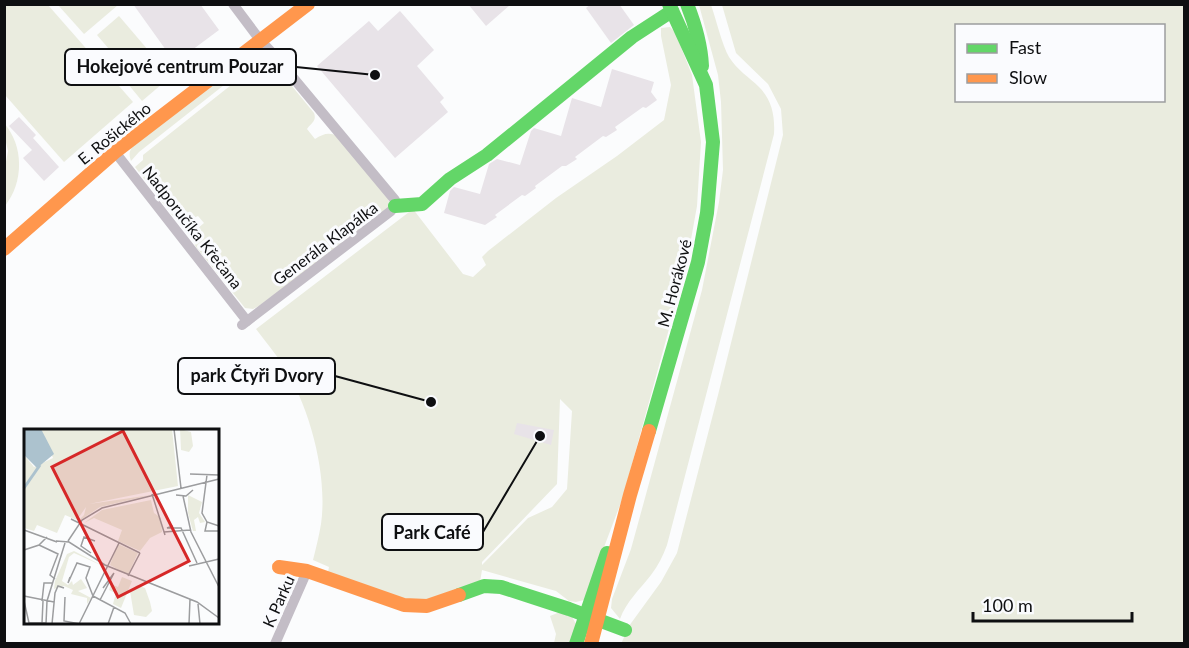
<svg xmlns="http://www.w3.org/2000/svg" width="1189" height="648" font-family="Lato,sans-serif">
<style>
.green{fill:#eaecdf;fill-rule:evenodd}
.building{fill:#e8e3e8}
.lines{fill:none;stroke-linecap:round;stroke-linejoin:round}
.street{stroke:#c3bdc6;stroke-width:10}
.fast{stroke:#63d668;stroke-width:14}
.slow{stroke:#ff974d;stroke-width:14}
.labels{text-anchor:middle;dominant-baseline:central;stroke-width:6;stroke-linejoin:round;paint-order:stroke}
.street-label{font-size:16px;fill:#0e0f11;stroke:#fafbfe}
.inset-river{fill:none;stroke:#acc2ce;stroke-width:3}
.inset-road{fill:none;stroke:#9c9d9f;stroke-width:1.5}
.view{fill:#d62828;fill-opacity:0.15;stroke:#d62828;stroke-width:3}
.inset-edge{fill:none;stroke:#0e0f11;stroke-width:3}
.leader{fill:none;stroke:#0e0f11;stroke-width:2}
.callout-dot{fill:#0e0f11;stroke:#fafbfe;stroke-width:2}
.callout{fill:#fafbfe;stroke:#0e0f11;stroke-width:2}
.callout-label{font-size:18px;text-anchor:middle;font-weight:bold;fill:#0e0f11}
</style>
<rect width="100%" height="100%" fill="#fbfcfd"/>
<g class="green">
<polygon points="4,5 48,5 133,102 64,162 5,95"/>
<polygon points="58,5 118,5 84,34"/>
<path d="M699,5H711C716,19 722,45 729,57C737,70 749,77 759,87C772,100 775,116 774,134L667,545C663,556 658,566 651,575C640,589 626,602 620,619L611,608L612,599L631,549L702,290L719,202L723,170L721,102L718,75Z"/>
<path d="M722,5H1184V643L621,644L629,626L661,582L677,553L718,395L783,135L781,109L768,84L736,53ZM956,26H1164V100H956Z"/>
<polygon points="119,16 154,57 132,76 97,35"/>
<path d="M670,27L675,32L692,75L701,142L697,206L690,245L675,307L623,497L584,600L576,602L569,601L556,591L482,570L480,582L426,600H406L328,572L329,567L313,560C316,548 319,536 321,524C328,475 310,407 283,365C275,353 265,341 256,329L413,209L463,274L473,277L486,265L482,257L488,251L556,198L617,156L664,120L671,85L661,36V28ZM560,399L572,411L567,489L552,507L528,518L482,565V562L557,484Z"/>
<path d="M254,54H261L268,57C263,62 257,60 252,63L139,152L131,161C128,153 130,148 137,142Z"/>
<polygon points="160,56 175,73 142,101 128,84"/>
<path d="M273,63L314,113C317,121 311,123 307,129L315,139C323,134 329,132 337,136L388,196L389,202L388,209L259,306L253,309L245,308L196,247L193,241L198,228L204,223L198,216C186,221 182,225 172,215L135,167L143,160V155L255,66L261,65L267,67Z"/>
<path d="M4,123C24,146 24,182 5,206V167L8,151L5,138Z"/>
<polygon points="560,612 571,615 576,624 571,643 554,643 556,634 550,616"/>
</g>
<g class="building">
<polygon points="133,4 200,4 219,30 184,56 188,65 181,71"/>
<polygon points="468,4 511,4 486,26"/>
<polygon points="591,4 619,4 634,25 611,43 586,8"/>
<polygon points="400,11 434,50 417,66 444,98 440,102 448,112 395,158 317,66 369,21 378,31"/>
<polygon points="612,69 654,82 651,92 657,100 646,108 643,107 615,127 617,130 606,137 603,136 575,157 577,159 566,166 562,166 535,186 536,188 525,196 522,195 495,215 497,217 485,225 444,213 450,191 454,187 480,194 489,164 497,159 520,165 531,131 534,128 561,136 572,98 601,107"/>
<polygon points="19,117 36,135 33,138 59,167 44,181 23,158 32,150 9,126"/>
<polygon points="517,423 554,430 551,445 514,434"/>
</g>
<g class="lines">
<g class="street">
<polyline points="233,4 260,40 275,56 395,200 395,206 391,211 242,325"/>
<polyline points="115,152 247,321"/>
<polyline points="275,644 307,571"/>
</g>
<g class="fast">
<path d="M687,4C695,24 701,44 702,66"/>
<polyline points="395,206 422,204 450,179 487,155 632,37 672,11"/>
<polyline points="649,431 698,262 707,213 713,142 706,85 669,4"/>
<polyline points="459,595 484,586 501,587 569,609 625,630"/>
<polyline points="576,644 607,553"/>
</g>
<g class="slow">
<polyline points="4,249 115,152 308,4"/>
<polyline points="279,567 307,571 404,605 427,606 459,595"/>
<polyline points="591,644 630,495 649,431"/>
</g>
</g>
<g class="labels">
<g class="street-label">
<text transform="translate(114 133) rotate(-39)">E. Rošického</text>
<text transform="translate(193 227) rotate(52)">Nadporučíka Křečana</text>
<text transform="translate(325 243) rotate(-37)">Generála Klapálka</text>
<text transform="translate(674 283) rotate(-75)">M. Horákové</text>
<text transform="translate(278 601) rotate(-66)">K Parku</text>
</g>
</g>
<g transform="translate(24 429)">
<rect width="195" height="195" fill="#fbfcfd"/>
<path d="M17,0H148L154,57L65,75L127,66L76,78L55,92H54L60,86L62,78L53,91L41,86L33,104L13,96L10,102L0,99V26L10,38L29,29ZM156,0L167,3L169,17L165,23L157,21ZM164,66L178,73L175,84L181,93L176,94L174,88L170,91L172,102H169L164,84ZM127,71L130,84L137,89L138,103L126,109L116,122L94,112L98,101L70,89L60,94L78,81ZM94,115L114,124L104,146L86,136ZM50,122L81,138L50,124L45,128L38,152L44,156L48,152L49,156L57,150L63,159L54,162L67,169L63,175V169L47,165L49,161L40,157L30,160L31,152L39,156L31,152L43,125ZM98,148L108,152L97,179L89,175L93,160L91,164L85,161L87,155L94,158ZM113,156L121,159L126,173L128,182L122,188L110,186L106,162Z" fill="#eaecdf"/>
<path d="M0,0H17L30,25L13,39L0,26Z" fill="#acc2ce"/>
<path class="inset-river" d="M0,59L16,36"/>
<path class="inset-road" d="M150,0L157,59M166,45L195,46M183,46L178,84L183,93L195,97M128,65L141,106M152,66L162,67L169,61M159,67L167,103L195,158M47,90L116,124M183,93L181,102H195M149,97L143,99H157L173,134M0,101L33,113M140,103L166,101M32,112L45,113L81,136L173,173L195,189M44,112L58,91L78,79L195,50M15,116L34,125L26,146L31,150M0,121L15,116L23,108M67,124L57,117L60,108L71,112M165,137L195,130M104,147L116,124M46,148L44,154L53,134L66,138L62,149L69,167M79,159L90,144M0,167L30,173M69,167L101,184L107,195M41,168L40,192L56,195M76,171L90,144M0,172L5,194H22M18,172L20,154H28M174,175L176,195M18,194L19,172M22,195L23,172L41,114M28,195L31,164L34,157L40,159M55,195L95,114M84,195L90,178M165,195L166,170"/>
<path class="view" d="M99,2L165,132L94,168L28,38Z"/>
<rect width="195" height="195" class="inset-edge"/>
</g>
<path class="leader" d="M375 75L296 67M431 402L335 376M540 436L483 532"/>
<g class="callout-dot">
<circle cx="375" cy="75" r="6"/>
<circle cx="431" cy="402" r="6"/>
<circle cx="540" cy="436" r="6"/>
</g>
<g class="callout">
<rect x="65" y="49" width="231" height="36" rx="6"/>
<rect x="178" y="358" width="157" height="36" rx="6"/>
<rect x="382" y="514" width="101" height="36" rx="6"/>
</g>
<g class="callout-label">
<text x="180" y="73">Hokejové centrum Pouzar</text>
<text x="257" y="382">park Čtyři Dvory</text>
<text x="432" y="539">Park Café</text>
</g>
<rect width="1189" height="648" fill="none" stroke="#0e0f11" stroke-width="12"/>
<rect x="955" y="24" width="210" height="78" fill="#fafbfe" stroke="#9c9d9f" stroke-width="1.5"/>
<rect x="967" y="44" width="30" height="9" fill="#63d668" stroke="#9c9d9f" stroke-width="1.5"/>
<text x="1009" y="54" font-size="18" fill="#0e0f11">Fast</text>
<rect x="967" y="74" width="30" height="9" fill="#ff974d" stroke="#9c9d9f" stroke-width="1.5"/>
<text x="1009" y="84" font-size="18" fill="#0e0f11">Slow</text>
<path d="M973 612v9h159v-9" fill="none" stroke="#0e0f11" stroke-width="3"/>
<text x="982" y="612" font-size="18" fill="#0e0f11" stroke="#fafbfe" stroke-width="4.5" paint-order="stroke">100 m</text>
</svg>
